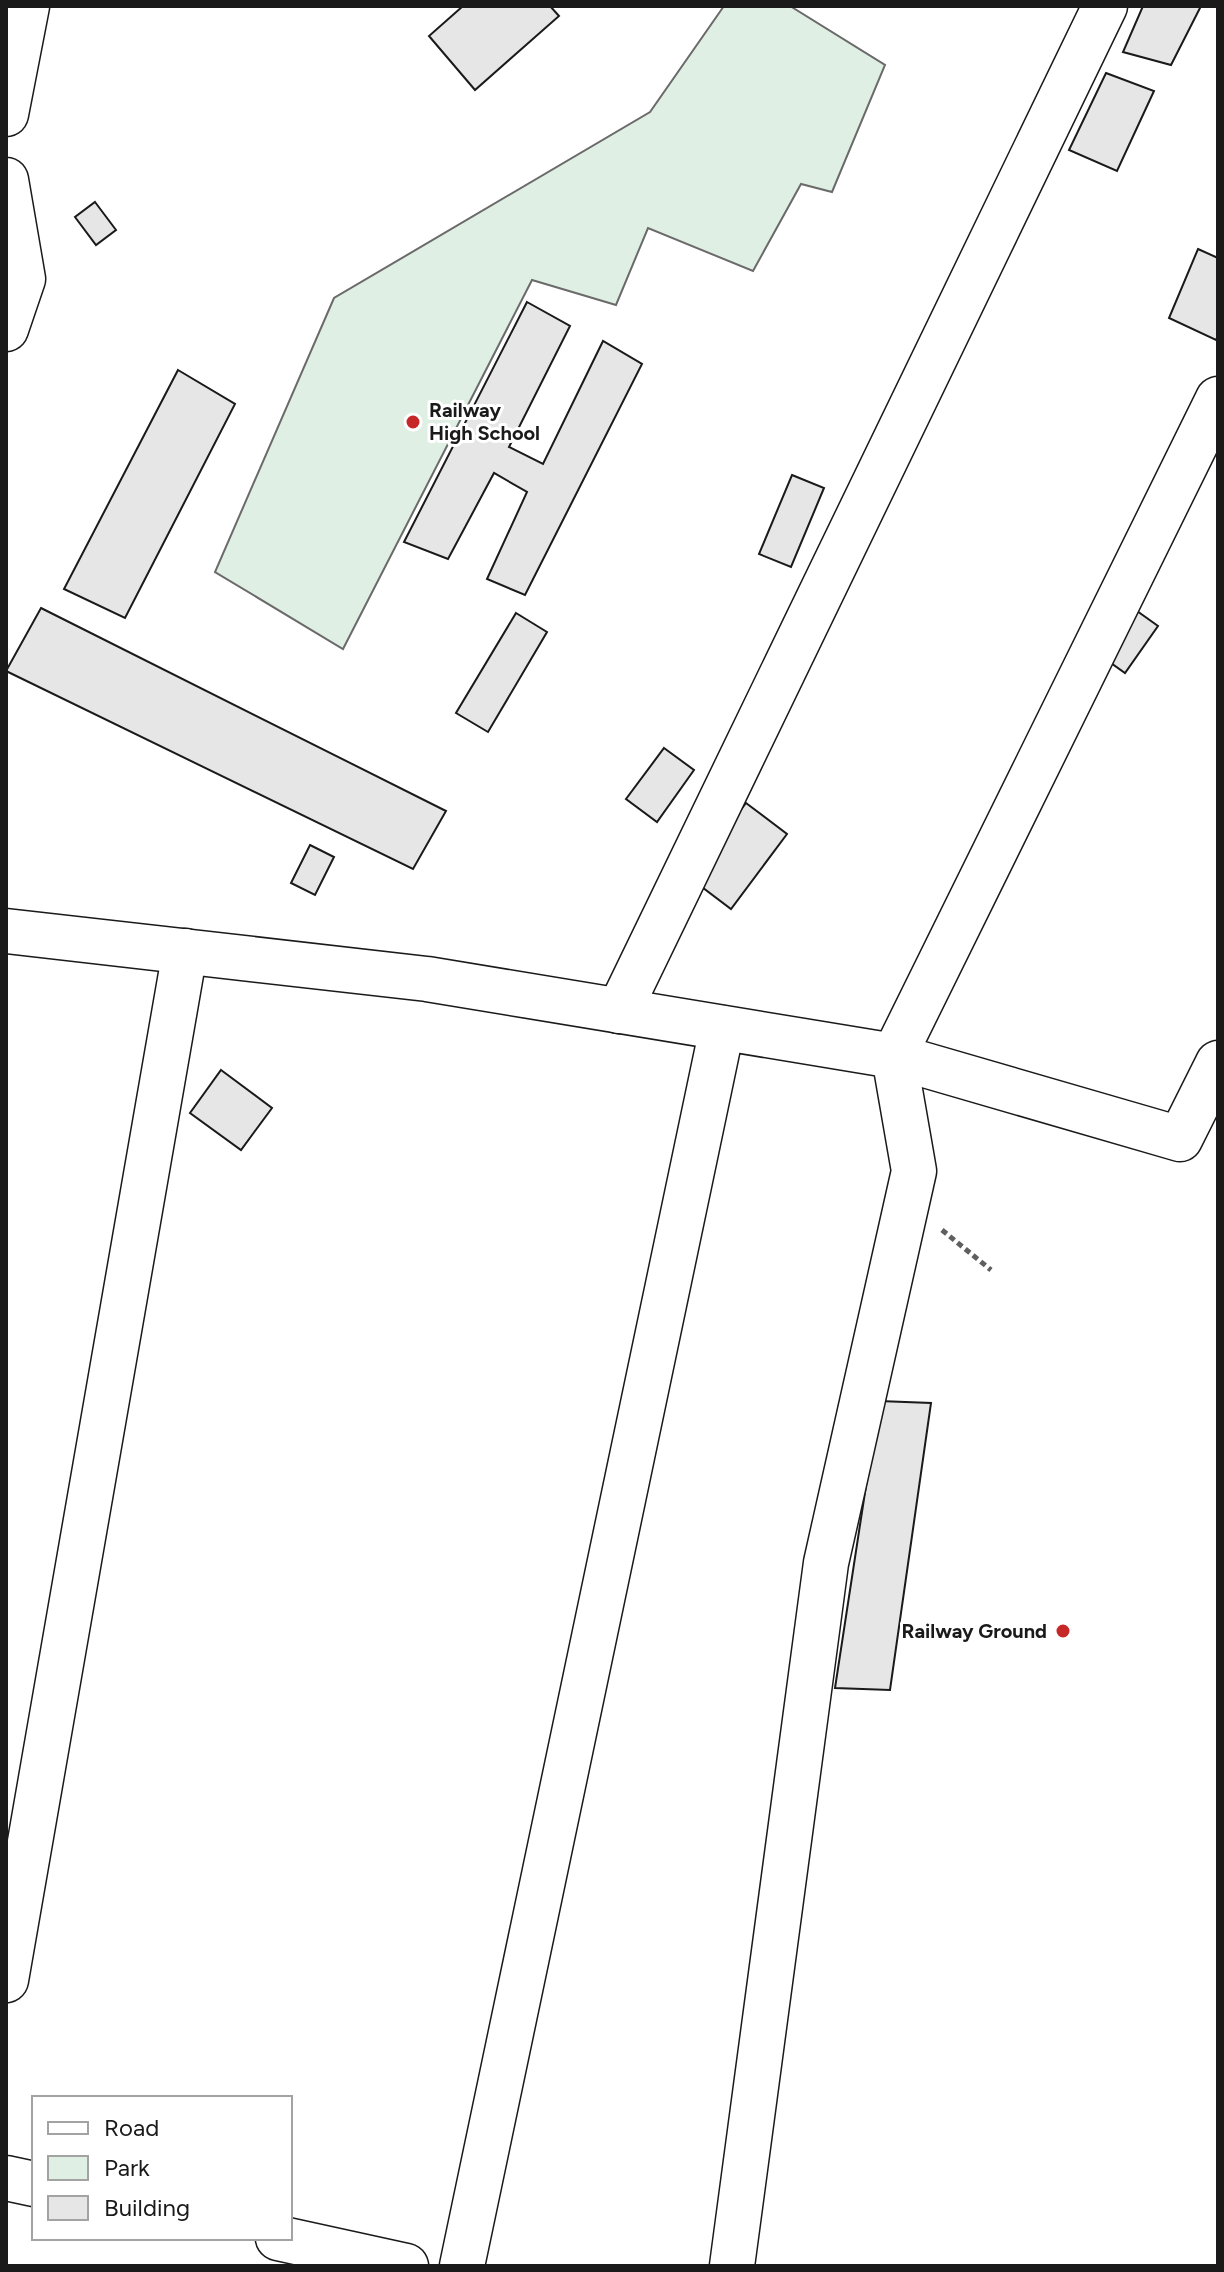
<svg xmlns="http://www.w3.org/2000/svg" width="1224" height="2272" font-family="Figtree,sans-serif">
<style>
.green{fill:#e0efe3;stroke:#6a6a6a;stroke-width:2}
.building{fill:#e6e6e6;stroke:#1a1a1a;stroke-width:2}
.lines{fill:none;stroke-linecap:round;stroke-linejoin:round}
.minor-casing{stroke:#1a1a1a;stroke-width:47}
.path{stroke:#5f5f5f;stroke-width:5;stroke-dasharray:6 4;stroke-linecap:butt}
.minor{stroke:#fff;stroke-width:44}
.poi-dot{fill:#c62828;stroke:#fff;stroke-width:3}
.labels{text-anchor:middle;dominant-baseline:central;stroke-width:6;stroke-linejoin:round;paint-order:stroke}
.poi-label{font-size:20px;font-weight:bold;fill:#1a1a1a;stroke:#fff;text-anchor:start}
</style>
<rect width="100%" height="100%" fill="#fff"/>
<polygon class="green" points="724,6 790,6 885,65 832,192 801,184 753,271 648,228 616,305 532,280 343,649 215,572 334,298 650,112"/>
<g class="building">
<polygon points="463,6 550,6 559,16 475,90 429,36"/>
<polygon points="1143,6 1201,6 1171,65 1123,52"/>
<polygon points="1106,73 1154,91 1117,171 1069,150"/>
<polygon points="95,202 116,230 96,245 75,217"/>
<polygon points="1198,249 1218,258 1218,336 1216,340 1169,318"/>
<polygon points="527,302 570,326 509,447 543,464 603,341 642,364 525,595 487,579 527,492 494,473 448,559 404,542"/>
<polygon points="178,370 235,404 125,618 64,589"/>
<polygon points="792,475 824,488 791,567 759,554"/>
<polygon points="1130,606 1158,626 1125,673 1097,653"/>
<polygon points="41,608 446,811 413,869 6,671"/>
<polygon points="516,613 547,632 488,732 456,713"/>
<polygon points="664,748 694,770 657,822 626,799"/>
<polygon points="746,803 787,834 731,909 690,878"/>
<polygon points="310,845 334,857 315,895 291,883"/>
<polygon points="221,1070 272,1108 241,1150 190,1113"/>
<polygon points="879,1401 931,1403 890,1690 835,1688"/>
</g>
<g class="lines">
<g class="minor-casing">
<g id="minor">
<polyline points="6,114 27,6"/>
<polyline points="6,180 23,279 6,329"/>
<polyline points="1218,399 894,1056 1180,1139 1218,1063"/>
<polyline points="6,931 427,979 894,1056 914,1171 826,1563 732,2266"/>
<polyline points="619,1011 1105,6"/>
<polyline points="6,1980 185,951"/>
<polyline points="6,2178 34,2184"/>
<polyline points="278,2238 406,2266"/>
<polyline points="462,2266 722,1028"/>
</g>
</g>
<polyline class="path" points="942,1230 991,1270"/>
<use href="#minor" class="minor"/>
</g>
<g class="poi-dot">
<circle cx="413" cy="422" r="8"/>
<circle cx="1063" cy="1631" r="8"/>
</g>
<g class="labels">
<g class="poi-label">
<text x="429" y="410">Railway<tspan x="429" dy="23">High School</tspan></text>
<text x="1047" y="1631" text-anchor="end">Railway Ground</text>
</g>
</g>
<rect width="1224" height="2272" fill="none" stroke="#1a1a1a" stroke-width="16"/>
<rect x="32" y="2096" width="260" height="144" fill="#ffffff" stroke="#a3a3a3" stroke-width="2"/>
<rect x="48" y="2122" width="40" height="12" fill="#ffffff" stroke="#a3a3a3" stroke-width="2"/>
<text x="104" y="2136" font-size="24" fill="#1a1a1a">Road</text>
<rect x="48" y="2156" width="40" height="24" fill="#e0efe3" stroke="#a3a3a3" stroke-width="2"/>
<text x="104" y="2176" font-size="24" fill="#1a1a1a">Park</text>
<rect x="48" y="2196" width="40" height="24" fill="#e6e6e6" stroke="#a3a3a3" stroke-width="2"/>
<text x="104" y="2216" font-size="24" fill="#1a1a1a">Building</text>
</svg>
